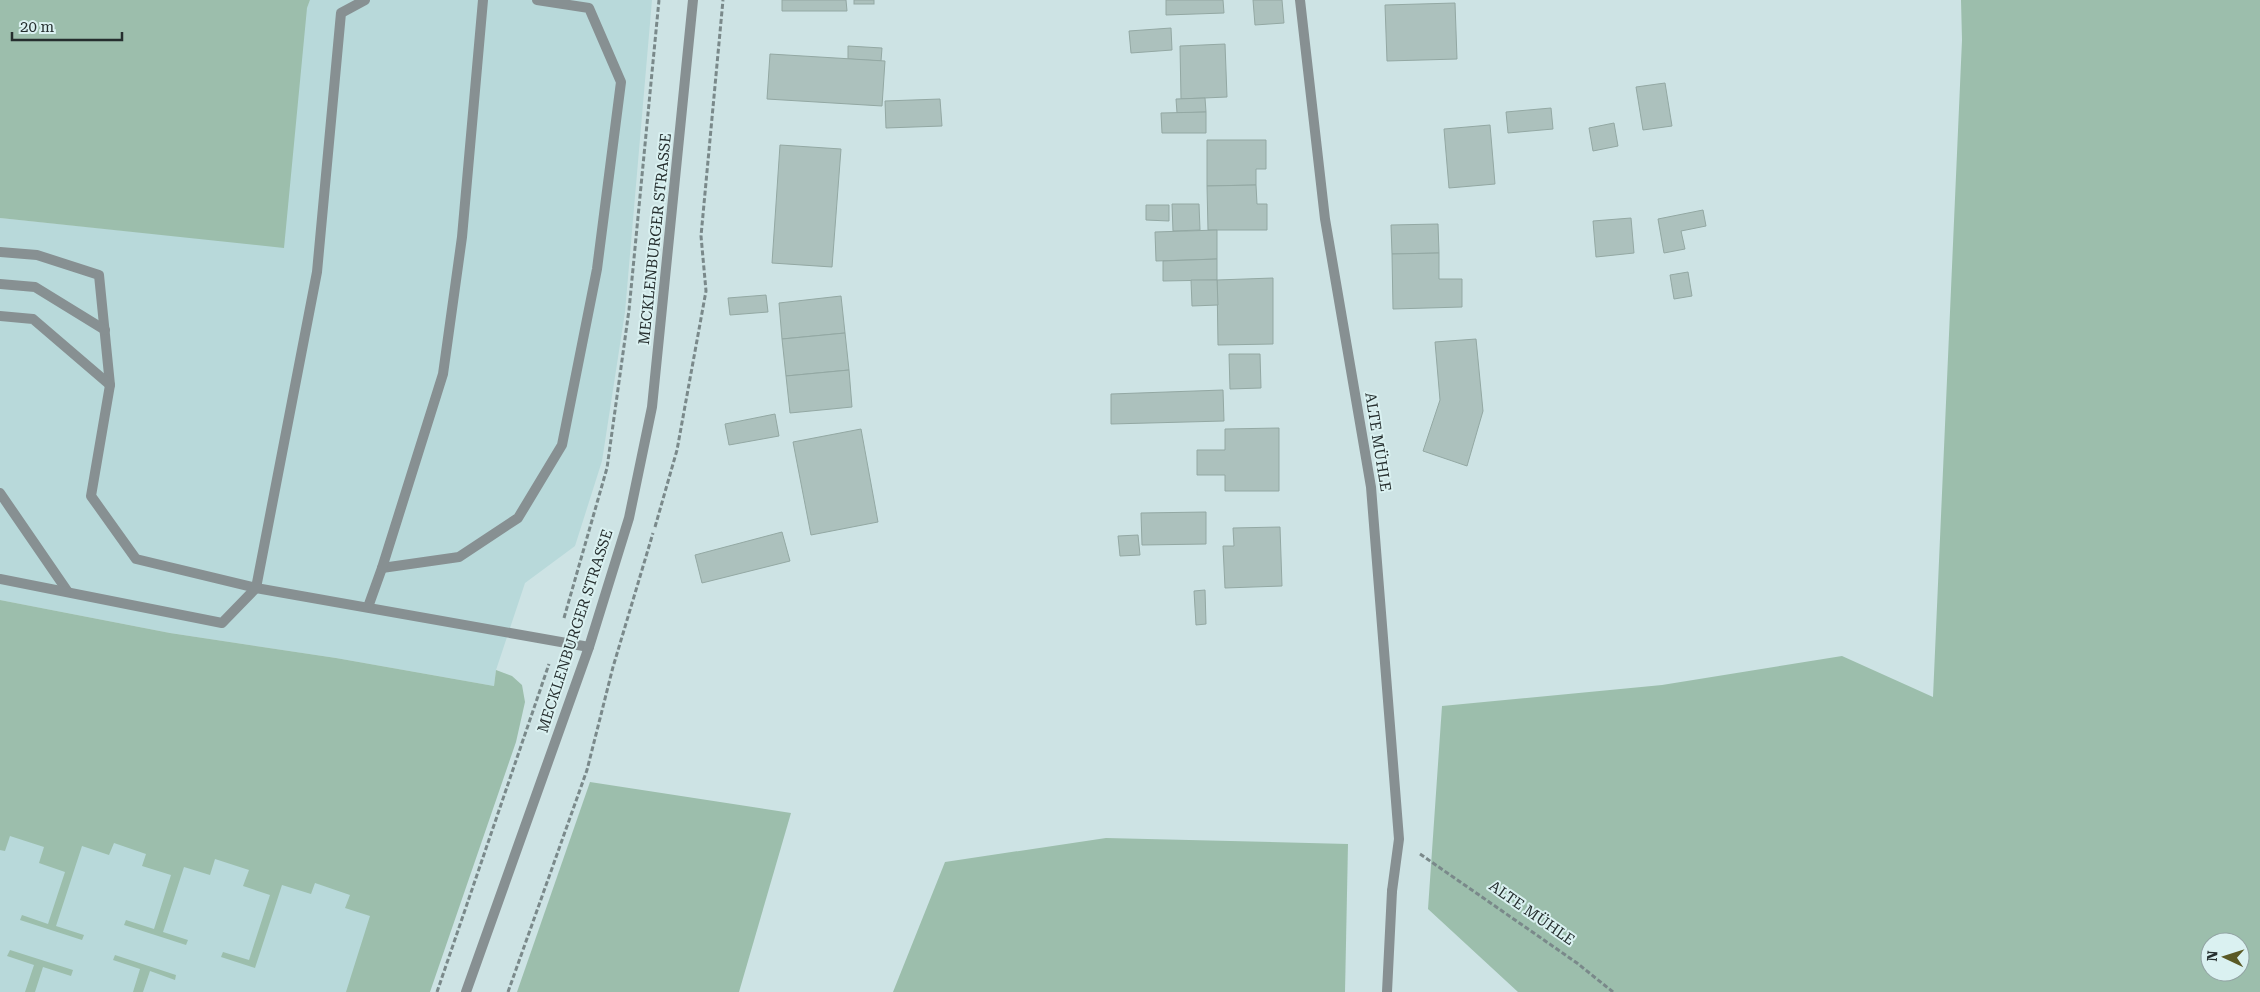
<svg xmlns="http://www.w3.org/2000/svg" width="2260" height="992" font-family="'Roboto Serif',serif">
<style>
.built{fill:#b8d9da}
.green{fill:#9cbeac;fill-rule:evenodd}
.building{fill:#acc1bd;stroke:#93a8a3}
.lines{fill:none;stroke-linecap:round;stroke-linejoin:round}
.path{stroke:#7a898a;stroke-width:3;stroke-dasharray:5 2.5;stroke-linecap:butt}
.service{stroke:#879092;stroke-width:10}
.minor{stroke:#879092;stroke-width:10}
.tertiary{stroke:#879092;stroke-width:10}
.labels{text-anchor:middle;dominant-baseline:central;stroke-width:4;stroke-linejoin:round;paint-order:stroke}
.street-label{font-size:15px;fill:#252e2e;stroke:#daf1f1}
</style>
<rect width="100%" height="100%" fill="#cde3e4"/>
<g class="built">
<polygon points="310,0 652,0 625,312 602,461 575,546 525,583 496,670 494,686 336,658 170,633 0,600 0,218 217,240"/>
<polygon points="0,652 505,740 414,992 0,992"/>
</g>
<g class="green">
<polygon points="0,0 310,0 307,8 284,248 0,218"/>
<path d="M1961,0H2260V992H1518L1428,909L1442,706L1662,685L1842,656L1933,697L1962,40ZM2210,942H2240V972H2210Z"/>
<polygon points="0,600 170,633 336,658 494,686 496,670 512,676 522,685 525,702 516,742 430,992 346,992 370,916 345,908 350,895 315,883 311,894 282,885 255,968 221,957 223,952 249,960 270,895 243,886 249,870 215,859 210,875 184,867 163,932 188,940 186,945 124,925 126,920 154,929 171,875 142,866 146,854 114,843 109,855 82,846 56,926 84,935 82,940 20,920 22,915 48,924 65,872 39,863 44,847 10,836 5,851 0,850"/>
<polygon points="590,782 791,813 739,992 517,992"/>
<polygon points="1106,838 1348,844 1345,992 893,992 945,862"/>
<polygon points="10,950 73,970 71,976 43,967 35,992 25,992 34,965 7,956"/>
<polygon points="115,955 176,975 175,980 150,971 143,992 133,992 140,969 113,960"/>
</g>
<g class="building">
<polygon points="782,0 846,0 847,11 782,11"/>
<rect x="854" y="0" width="20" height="4"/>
<polygon points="1166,0 1223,0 1224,13 1166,15"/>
<polygon points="1253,0 1282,0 1284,23 1255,25"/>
<polygon points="1455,3 1457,59 1387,61 1385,5"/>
<polygon points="1171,28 1172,50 1131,53 1129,31"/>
<polygon points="1225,44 1227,97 1181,99 1180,46"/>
<polygon points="848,46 882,48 881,61 848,59"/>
<polygon points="770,54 885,61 882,106 767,99"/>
<polygon points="1665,83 1672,126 1643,130 1636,87"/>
<polygon points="1205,98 1206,112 1177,113 1176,99"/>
<polygon points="940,99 942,126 886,128 885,101"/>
<polygon points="1551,108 1553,129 1508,133 1506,112"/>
<polygon points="1206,112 1206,133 1162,133 1161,113"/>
<polygon points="1614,123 1618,146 1593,151 1589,128"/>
<polygon points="1490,125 1495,184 1449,188 1444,129"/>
<polygon points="1207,140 1266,140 1266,169 1256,169 1256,185 1207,186"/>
<polygon points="780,145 841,149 832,267 772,263"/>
<polygon points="1256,185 1257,204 1267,204 1267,230 1208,230 1207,186"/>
<polygon points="1172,204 1199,204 1200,230 1173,231"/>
<polygon points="1146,205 1169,205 1169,221 1146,220"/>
<polygon points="1703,210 1706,226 1681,231 1685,249 1664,253 1658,219"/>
<polygon points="1631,218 1634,253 1596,257 1593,221"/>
<polygon points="1438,224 1439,253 1392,254 1391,225"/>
<polygon points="1217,230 1217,259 1156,261 1155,232"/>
<polygon points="1439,253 1439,279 1462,279 1462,307 1393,309 1392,254"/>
<polygon points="1217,259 1217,280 1163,281 1163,261"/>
<polygon points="1688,272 1692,296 1674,299 1670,275"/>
<polygon points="1273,278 1273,344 1218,345 1217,280"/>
<polygon points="1191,280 1217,280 1218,305 1192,306"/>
<polygon points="766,295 768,312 730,315 728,298"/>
<polygon points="841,296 845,333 782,339 779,303"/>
<polygon points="845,333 849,370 786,376 782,339"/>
<polygon points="1476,339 1483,411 1467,466 1423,451 1440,400 1435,342"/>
<polygon points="1229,354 1260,354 1261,388 1230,389"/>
<polygon points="849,370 852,407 790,413 786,376"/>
<polygon points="1223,390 1224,421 1111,424 1111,394"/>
<polygon points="775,414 779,436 729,445 725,424"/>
<polygon points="1279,428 1279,491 1225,491 1225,475 1197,475 1197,450 1225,450 1225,429"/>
<polygon points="861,429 878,522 811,535 793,442"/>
<polygon points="1206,512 1206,544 1142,545 1141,513"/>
<polygon points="1280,527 1282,586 1225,588 1223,546 1234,546 1233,528"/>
<polygon points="782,532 790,561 702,583 695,555"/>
<polygon points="1138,535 1140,555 1120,556 1118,536"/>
<polygon points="1205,590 1206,624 1196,625 1194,591"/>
</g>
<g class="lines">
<g class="path">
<polyline points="655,527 677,450 706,291 701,236 723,0"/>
<polyline points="564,618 607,468 629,310 659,0"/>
<polyline points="1420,854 1577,963 1613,992"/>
<polyline points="437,992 549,664"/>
<polyline points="508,992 587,770 613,667 653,533"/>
</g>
<g class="service">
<polyline points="0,252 37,255 99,275 110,385 91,496 136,559 256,588 589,647"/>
<polyline points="0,284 35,287 105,330"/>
<polyline points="0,316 33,319 110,385"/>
<polyline points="0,493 68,592"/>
<polyline points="382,568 459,557 518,518 562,445 597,269 621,82 589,8 537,0"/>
<polyline points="0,579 222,623 256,588 317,272 341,13 365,0"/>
<polyline points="368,607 382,568 443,374 462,237 483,0"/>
<polyline points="1387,992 1392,891"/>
</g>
<polyline class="minor" points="1300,0 1325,219 1371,487 1399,839 1392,891"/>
<polyline class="tertiary" points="466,992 589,647 629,518 652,407 693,0"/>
</g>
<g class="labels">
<g class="street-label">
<text transform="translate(655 239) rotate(-84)">MECKLENBURGER STRASSE</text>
<text transform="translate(1378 442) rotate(81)">ALTE MÜHLE</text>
<text transform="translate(575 631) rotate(-72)">MECKLENBURGER STRASSE</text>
<text transform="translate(1532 913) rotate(35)">ALTE MÜHLE</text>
</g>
</g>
<g transform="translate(2225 957) rotate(274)"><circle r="24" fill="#daf1f1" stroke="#92a3a3"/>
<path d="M0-4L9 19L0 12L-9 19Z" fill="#5a5925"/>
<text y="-8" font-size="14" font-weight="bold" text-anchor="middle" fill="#252e2e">N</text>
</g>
<path d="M12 32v8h110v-8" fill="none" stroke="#252e2e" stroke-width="2.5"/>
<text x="20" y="32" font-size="15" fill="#252e2e" stroke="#daf1f1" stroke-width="4" paint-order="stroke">20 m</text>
</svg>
